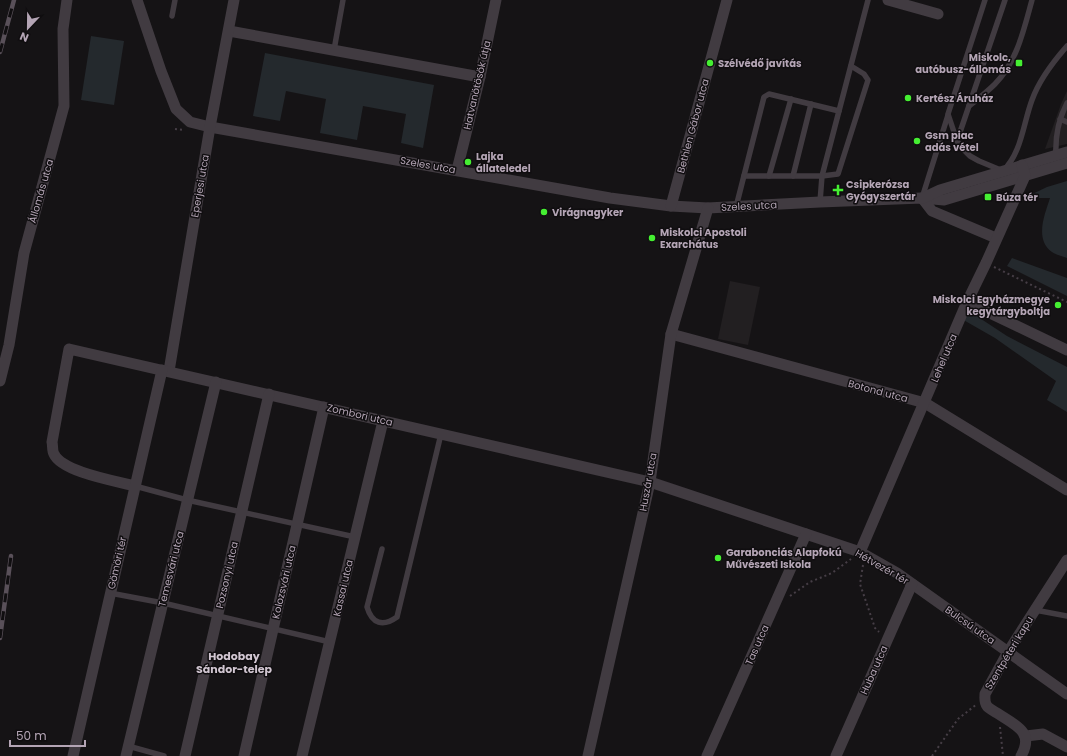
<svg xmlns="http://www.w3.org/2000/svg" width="1067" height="756" font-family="Poppins,sans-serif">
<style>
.built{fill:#221f21}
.green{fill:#24292d}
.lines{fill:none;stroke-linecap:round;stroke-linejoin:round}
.path{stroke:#463e46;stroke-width:2;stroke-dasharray:2 3;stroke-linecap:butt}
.lane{stroke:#413b41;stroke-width:5.5}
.street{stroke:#413b41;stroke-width:11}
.rail-casing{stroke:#595059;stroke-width:4.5}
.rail{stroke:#100e10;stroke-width:3;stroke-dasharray:9;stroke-linecap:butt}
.poi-dot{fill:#45ef32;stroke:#100e10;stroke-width:1.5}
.labels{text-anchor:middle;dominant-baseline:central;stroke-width:3;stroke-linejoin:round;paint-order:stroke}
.poi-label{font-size:10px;font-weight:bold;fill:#b4a5b5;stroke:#100e10;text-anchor:start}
.street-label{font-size:10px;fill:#b4a5b5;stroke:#100e10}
.neighbourhood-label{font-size:11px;font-weight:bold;fill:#d1c6d1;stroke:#100e10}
</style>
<rect width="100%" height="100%" fill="#151315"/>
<g class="built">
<polygon points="1067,91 1067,144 1045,149 1061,104"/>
<polygon points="730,281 760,287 748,345 718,339"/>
</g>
<g class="green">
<polygon points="91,36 124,41 114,105 81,100"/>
<polygon points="265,53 434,85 423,148 401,143 406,114 363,106 357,140 320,133 326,99 286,91 280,121 253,116"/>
<path d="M1067,181V258C1062,256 1056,255 1052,252C1034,239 1045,214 1050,198H1024L1047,187Z"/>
<polygon points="1012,258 1067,278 1067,296 1007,266"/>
<polygon points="969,311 1007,336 1067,367 1067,412 1047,400 1056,381 995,338 960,318"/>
</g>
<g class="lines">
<g class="path">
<polyline points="175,129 184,130"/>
<polyline points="994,267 1067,302"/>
<polyline points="863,565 860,584 875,628 879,632"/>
<polyline points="790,596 810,582 832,573 851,559"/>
<polyline points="1000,727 1003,756"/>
<polyline points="932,756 958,719 977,704"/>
</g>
<g class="lane">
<path d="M985,0L948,114L957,141L963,149L970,156L979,161L1003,171C1022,152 1023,124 1032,100C1039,80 1052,63 1067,46"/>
<polyline points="172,16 175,0"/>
<polyline points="334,50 343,0"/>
<path d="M969,106C978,99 987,92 995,84C1017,62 1024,29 1032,0"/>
<polyline points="1060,119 1067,122"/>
<polyline points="957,141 1005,0"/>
<path d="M1056,156C1055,137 1058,120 1067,103"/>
<polyline points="744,176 822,176 838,174 868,80 864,74 851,66"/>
<polyline points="769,176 791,99"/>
<polyline points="793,176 811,104"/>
<polyline points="922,198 948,115"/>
<polyline points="820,202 822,176 868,0"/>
<polyline points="736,207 764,97 769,94 839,111"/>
<polyline points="135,486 187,500 355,537"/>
<path d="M382,549L367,607C372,624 383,627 397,617L441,434"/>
<polyline points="110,593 163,603 330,642"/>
<polyline points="1035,610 1067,616"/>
<polyline points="128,746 164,756"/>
</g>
<g class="street">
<polyline points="137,0 161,71 176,109 190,122 210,127 610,198 671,206 708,208 820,202 922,198 944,200 1067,163"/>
<polyline points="888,0 938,14"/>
<polyline points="229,31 480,77"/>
<polyline points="457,170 480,77 496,0"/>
<polyline points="922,198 932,211 996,238"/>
<polyline points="923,198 940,190 1067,152"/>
<polyline points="671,206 727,0"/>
<polyline points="967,302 1067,350"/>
<polyline points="671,334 925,403 1067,490"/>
<polyline points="169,371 210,127 234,0"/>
<polyline points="0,381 9,345 24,253 64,106 63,29 67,0"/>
<path d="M135,486C116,481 62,472 54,454C52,451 53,446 52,442L69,349L650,482L860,552L897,573L1067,694"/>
<polyline points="860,552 967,302 986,263 1025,176 1022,165"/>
<polyline points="1026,736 1043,734 1067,747"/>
<polyline points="73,756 162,370"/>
<polyline points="126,756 216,382"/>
<polyline points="185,756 269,394"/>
<polyline points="244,756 324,407"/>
<path d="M302,756C330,644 356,532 383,421"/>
<polyline points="588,756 650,482 671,334 708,208"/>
<polyline points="707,756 806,534"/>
<polyline points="836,756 912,584"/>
<path d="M1021,756C1035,732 1015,725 997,713C994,711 989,709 987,706C984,702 985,698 985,694L1008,652L1067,560"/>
</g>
<g class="rail-casing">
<g id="rail">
<polyline points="0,52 14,0"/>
<polyline points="0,638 11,556"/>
</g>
</g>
<use href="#rail" class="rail"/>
</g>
<g class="poi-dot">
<circle cx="710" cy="63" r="4"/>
<rect x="1015" y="59" width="8" height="8" rx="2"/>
<circle cx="908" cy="98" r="4"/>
<circle cx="917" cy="141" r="4"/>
<circle cx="468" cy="162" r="4"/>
<path d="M836 184h4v4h4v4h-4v4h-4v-4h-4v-4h4z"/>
<rect x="984" y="193" width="8" height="8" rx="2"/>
<circle cx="544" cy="212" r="4"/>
<circle cx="652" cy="238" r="4"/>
<circle cx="1058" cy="305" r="4"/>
<circle cx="718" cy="558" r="4"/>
</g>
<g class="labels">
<g class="poi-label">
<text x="1011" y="57" text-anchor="end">Miskolc,<tspan x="1011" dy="12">autóbusz-állomás</tspan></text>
<text x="718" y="63">Szélvédő javítás</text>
<text x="916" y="98">Kertész Áruház</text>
<text x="925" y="135">Gsm piac<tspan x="925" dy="12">adás vétel</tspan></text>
<text x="476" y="156">Lajka<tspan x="476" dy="12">állateledel</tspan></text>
<text x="846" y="184">Csipkerózsa<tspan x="846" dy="12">Gyógyszertár</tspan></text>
<text x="996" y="197">Búza tér</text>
<text x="552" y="212">Virágnagyker</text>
<text x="660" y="232">Miskolci Apostoli<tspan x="660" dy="12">Exarchátus</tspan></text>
<text x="1050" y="299" text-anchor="end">Miskolci Egyházmegye<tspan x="1050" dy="12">kegytárgyboltja</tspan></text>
<text x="726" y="552">Garabonciás Alapfokú<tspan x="726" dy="12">Művészeti Iskola</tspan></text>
</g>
<g class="street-label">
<text transform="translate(477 85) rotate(-77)">Hatvanötösök útja</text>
<text transform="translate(693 126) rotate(-75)">Bethlen Gábor utca</text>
<text transform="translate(428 165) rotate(10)">Szeles utca</text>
<text transform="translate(200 186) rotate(-80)">Eperjesi utca</text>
<text transform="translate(41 191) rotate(-74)">Állomás utca</text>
<text transform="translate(749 206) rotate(-3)">Szeles utca</text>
<text transform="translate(944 358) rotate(-67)">Lehel utca</text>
<text transform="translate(878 391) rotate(15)">Botond utca</text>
<text transform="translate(360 415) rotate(13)">Zombori utca</text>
<text transform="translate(648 482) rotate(-80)">Huszár utca</text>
<text transform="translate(117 563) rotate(-77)">Gömöri tér</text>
<text transform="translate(882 567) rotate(30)">Hétvezér tér</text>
<text transform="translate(171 569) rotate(-76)">Temesvári utca</text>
<text transform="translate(227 575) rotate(-77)">Pozsonyi utca</text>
<text transform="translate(284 582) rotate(-77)">Kolozsvári utca</text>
<text transform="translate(343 588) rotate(-77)">Kassai utca</text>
<text transform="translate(970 625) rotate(35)">Bulcsú utca</text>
<text transform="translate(757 645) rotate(-66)">Tas utca</text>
<text transform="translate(1009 653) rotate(-59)">Szentpéteri kapu</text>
<text transform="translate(874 670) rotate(-66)">Huba utca</text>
</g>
<g class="neighbourhood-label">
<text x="234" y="656">Hodobay<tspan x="234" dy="13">Sándor-telep</tspan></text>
</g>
</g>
<g transform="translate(28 28) rotate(202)" stroke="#100e10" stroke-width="3" paint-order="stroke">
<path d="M0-3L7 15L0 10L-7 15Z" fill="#b4a5b5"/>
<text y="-6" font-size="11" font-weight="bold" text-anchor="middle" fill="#b4a5b5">N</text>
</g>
<path d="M10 740v6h75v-6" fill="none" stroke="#b4a5b5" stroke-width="2"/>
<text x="16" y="740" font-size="12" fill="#b4a5b5" stroke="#100e10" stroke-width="3" paint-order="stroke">50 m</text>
</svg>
